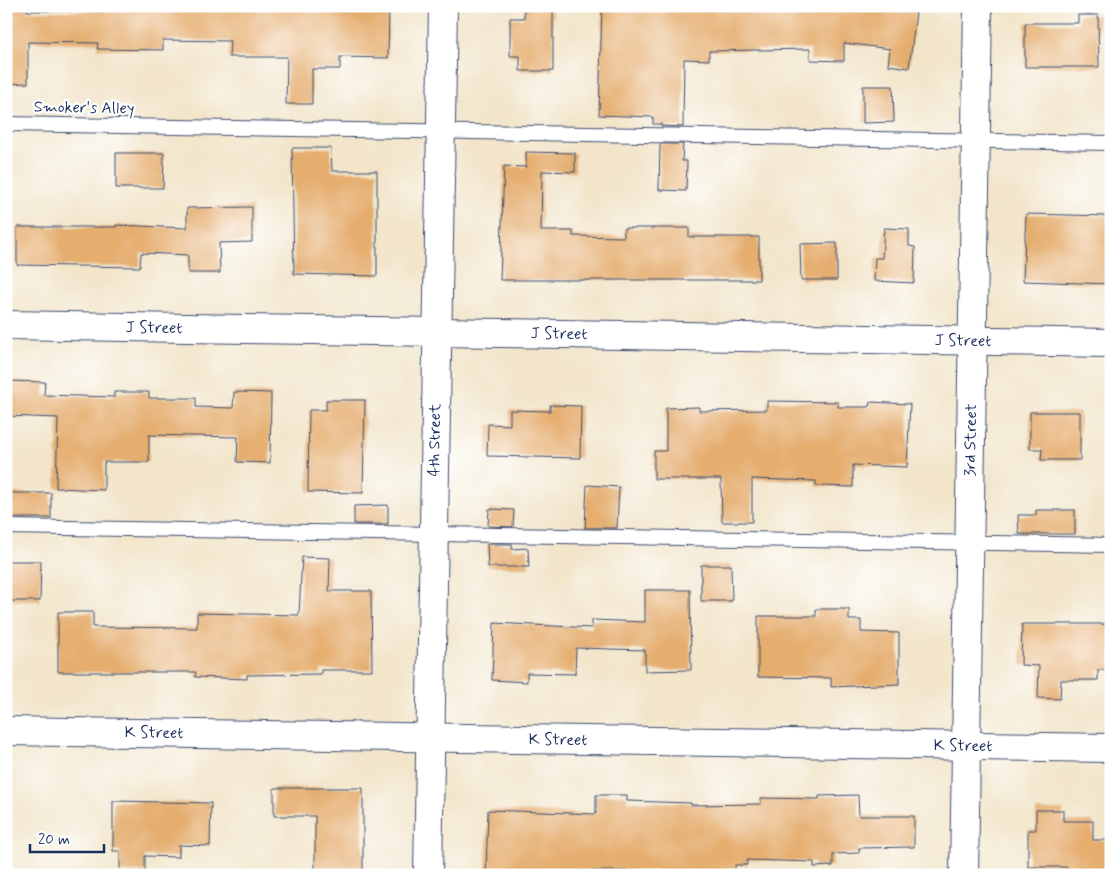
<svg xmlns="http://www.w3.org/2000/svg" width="1117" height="881" font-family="Mynerve,sans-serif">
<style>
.building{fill:#e5ad6e}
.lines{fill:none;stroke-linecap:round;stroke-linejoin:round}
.service-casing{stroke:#3b4a6e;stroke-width:16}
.minor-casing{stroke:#3b4a6e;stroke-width:30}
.tertiary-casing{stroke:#3b4a6e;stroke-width:30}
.service{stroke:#fff;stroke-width:14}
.minor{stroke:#fff;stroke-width:28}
.tertiary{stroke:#fff;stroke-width:28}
.labels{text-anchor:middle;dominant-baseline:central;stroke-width:4.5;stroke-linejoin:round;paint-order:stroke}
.street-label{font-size:16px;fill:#1b2f5e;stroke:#fff}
</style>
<rect width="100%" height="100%" fill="#fff"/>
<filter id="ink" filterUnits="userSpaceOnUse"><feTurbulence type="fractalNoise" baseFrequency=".02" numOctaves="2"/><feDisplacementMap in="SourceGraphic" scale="10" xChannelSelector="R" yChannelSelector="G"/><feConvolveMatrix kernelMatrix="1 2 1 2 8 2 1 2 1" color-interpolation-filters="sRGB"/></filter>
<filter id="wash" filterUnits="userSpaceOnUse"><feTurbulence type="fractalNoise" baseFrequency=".0096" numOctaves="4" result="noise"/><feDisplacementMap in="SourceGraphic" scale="20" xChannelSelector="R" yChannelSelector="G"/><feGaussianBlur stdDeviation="1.12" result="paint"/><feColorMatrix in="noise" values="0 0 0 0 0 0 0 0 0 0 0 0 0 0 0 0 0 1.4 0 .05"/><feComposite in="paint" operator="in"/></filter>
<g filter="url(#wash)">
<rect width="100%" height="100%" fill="#f2e5ca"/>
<g id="blocks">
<g class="building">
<polygon points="6,6 27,6 27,11 97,11 97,6 389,6 388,58 340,57 340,69 312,69 312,104 286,104 287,57 229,57 230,41 163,40 163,50 97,49 98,43 28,42 28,83 6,84"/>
<polygon points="602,6 709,6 709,10 794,9 794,6 863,6 916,13 909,68 888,65 890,49 844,43 844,61 810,60 810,49 709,51 709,60 684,59 683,127 661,126 661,124 653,124 653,117 599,115"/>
<polygon points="524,7 553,7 553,71 520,71 520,56 510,56 510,18 524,18"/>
<polygon points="1078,15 1098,15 1099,67 1025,67 1025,23 1078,23"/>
<polygon points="863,86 893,86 894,122 863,123"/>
<polygon points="660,144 683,144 682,161 687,161 686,191 659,190"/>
<polygon points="292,148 331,148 332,171 377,171 377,276 294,274"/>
<polygon points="526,152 575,153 575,172 542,171 541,231 573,231 573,236 624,237 624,228 689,228 689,237 759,237 759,280 500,280 504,166 526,167"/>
<polygon points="116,153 164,153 163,188 116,188"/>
<polygon points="252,207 252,242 219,243 220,273 188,273 188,255 141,253 140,267 17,265 17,227 116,227 116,225 187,228 187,208"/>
<polygon points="1026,214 1111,216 1111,284 1023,281"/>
<polygon points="884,228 909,229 909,246 915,247 914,283 874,281 875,258 882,258"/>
<polygon points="837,243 837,280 801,280 800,244"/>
<polygon points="6,381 45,382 44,395 114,397 114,392 149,392 149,398 196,398 196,407 233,408 234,392 271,393 270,463 237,462 238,437 149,435 149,462 104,462 104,490 56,488 58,418 6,416"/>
<polygon points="326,400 365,400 363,493 308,492 309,410 326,410"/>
<polygon points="767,401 838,402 838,407 869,407 870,402 910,404 907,467 853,465 853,487 816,486 816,481 752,479 752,522 722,522 721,479 654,479 654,451 666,451 666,408 699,407 699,411 767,410"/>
<polygon points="550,405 581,406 580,458 487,456 488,424 510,425 510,410 550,411"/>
<polygon points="1030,412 1080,412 1080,460 1041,460 1042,449 1030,449"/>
<polygon points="587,485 619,487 617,528 585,528"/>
<rect x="6" y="493" width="45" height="25"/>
<polygon points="388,505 388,524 354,524 354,506"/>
<polygon points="489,509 514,510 513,527 488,526"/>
<polygon points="1036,510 1075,510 1075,534 1019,534 1018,515 1036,515"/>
<polygon points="487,544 512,544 512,549 528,548 529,567 488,567"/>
<polygon points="302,557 330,558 329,591 371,591 372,670 321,670 321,674 247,675 247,679 195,677 196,672 58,672 58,612 93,612 93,627 197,628 197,613 299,615"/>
<polygon points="6,561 41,561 40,601 6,601"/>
<polygon points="701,565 731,565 732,601 701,601"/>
<polygon points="645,590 690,590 691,670 645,671 645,650 576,648 575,674 527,673 527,682 492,680 494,623 592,628 592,620 645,622"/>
<polygon points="816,609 849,609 849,620 861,620 861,632 899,633 899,684 831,687 831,678 758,677 758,616 816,616"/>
<polygon points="1022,624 1111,624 1111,670 1098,670 1098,680 1061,680 1060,699 1038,698 1039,666 1021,665"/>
<polygon points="274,788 363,788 363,875 315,875 315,816 274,816"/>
<polygon points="596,795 627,795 627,801 691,803 691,805 761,804 761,798 819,799 819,796 858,795 859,816 914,816 914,847 859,848 859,853 833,854 833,866 814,867 814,862 747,860 747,865 735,865 735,875 662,875 662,871 578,871 578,874 521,872 521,875 486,875 488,810 596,814"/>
<polygon points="113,801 211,803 210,846 179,845 179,857 145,856 145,872 120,872 120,851 113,851"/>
<polygon points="1036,810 1063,810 1063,821 1093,821 1093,840 1111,840 1111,875 1067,875 1067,867 1028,867 1028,830 1036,830"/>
</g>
</g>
</g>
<g filter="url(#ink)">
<use href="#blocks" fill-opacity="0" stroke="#3b4a6e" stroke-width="1"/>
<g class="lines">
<g class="service-casing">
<g id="service">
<polyline points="6,124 1111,143"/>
<polyline points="6,527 1111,545"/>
</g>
</g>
<g class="minor-casing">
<g id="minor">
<polyline points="6,325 1111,343"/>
<polyline points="6,731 1111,748"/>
<polyline points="428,875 443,6"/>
</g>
</g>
<g class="tertiary-casing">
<polyline id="tertiary" points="964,875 978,6"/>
</g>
<use href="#service" class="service"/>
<use href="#minor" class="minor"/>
<use href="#tertiary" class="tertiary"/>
</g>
</g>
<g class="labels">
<g class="street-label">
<text transform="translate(84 108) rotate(1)">Smoker's Alley</text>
<text transform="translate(154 328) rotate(1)">J Street</text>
<text transform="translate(559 334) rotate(1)">J Street</text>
<text transform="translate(963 341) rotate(1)">J Street</text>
<text transform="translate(435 440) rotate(-89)">4th Street</text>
<text transform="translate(971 440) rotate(-89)">3rd Street</text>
<text transform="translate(154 733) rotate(1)">K Street</text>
<text transform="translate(558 740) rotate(1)">K Street</text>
<text transform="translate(963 746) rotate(1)">K Street</text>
</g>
</g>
<rect width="1117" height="881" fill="none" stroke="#fff" stroke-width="25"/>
<path d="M30 844v8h74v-8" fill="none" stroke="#1b2f5e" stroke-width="2.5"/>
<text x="38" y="844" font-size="15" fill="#1b2f5e" stroke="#ffffff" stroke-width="4" paint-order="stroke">20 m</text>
</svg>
